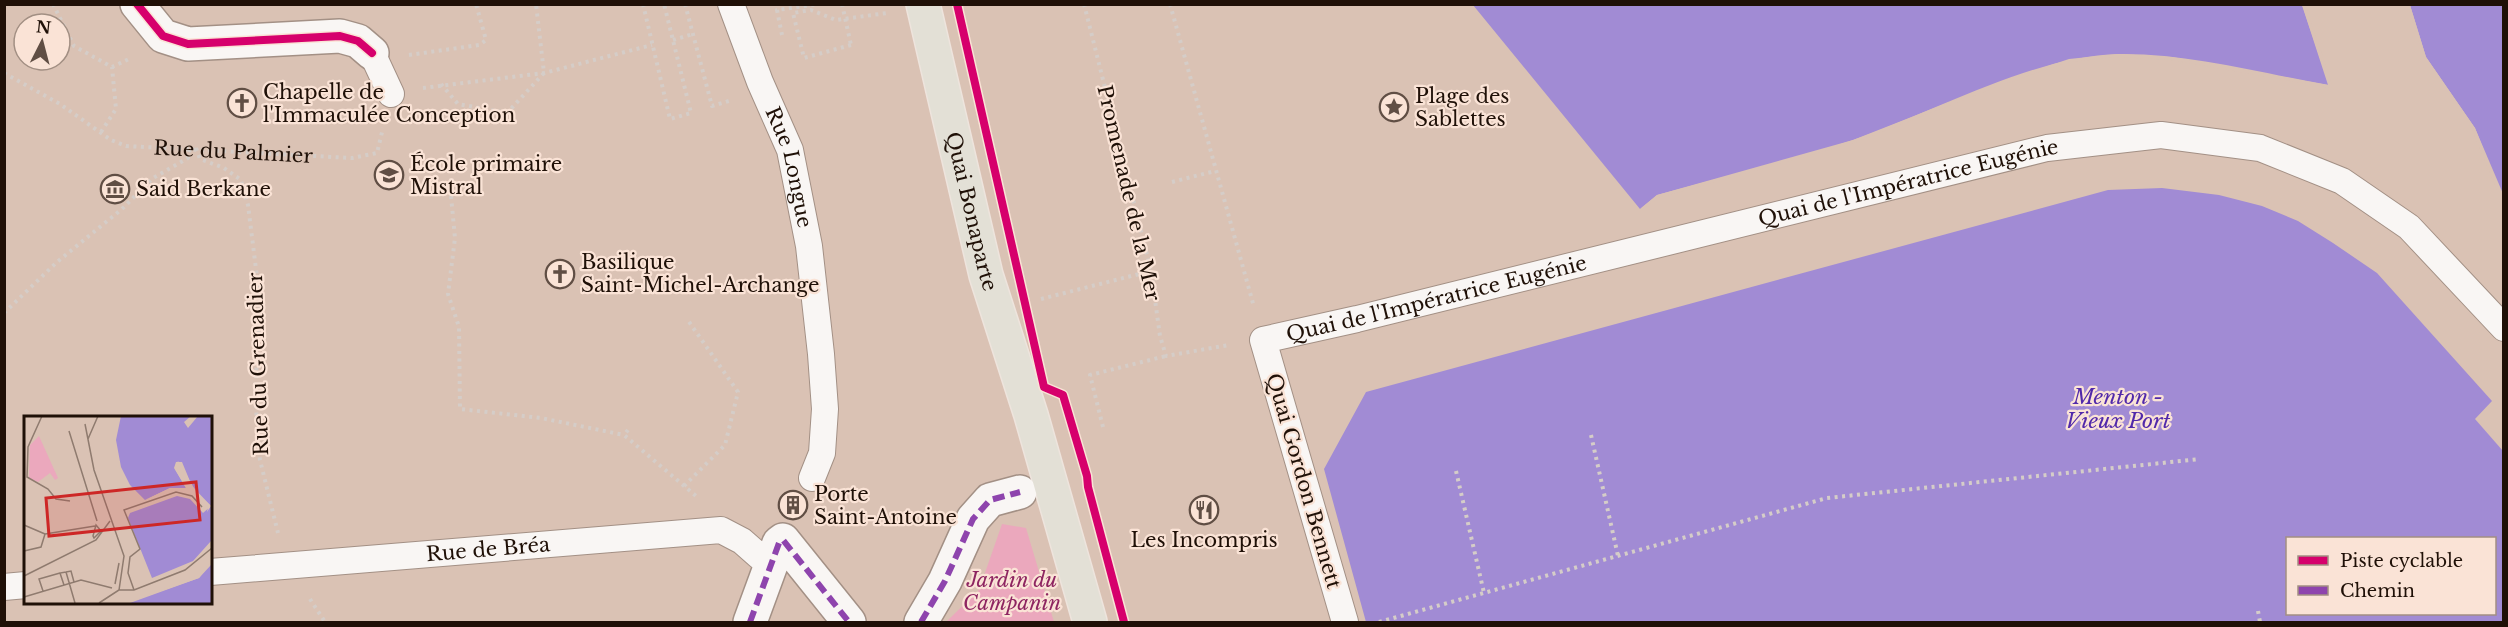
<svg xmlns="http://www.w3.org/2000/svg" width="2508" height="627" font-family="'Libre Baskerville',serif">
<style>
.green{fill:#eba8bd}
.water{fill:#a18bd4;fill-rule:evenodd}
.pier{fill:#dac2b4}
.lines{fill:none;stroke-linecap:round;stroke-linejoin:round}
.lane-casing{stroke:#a39085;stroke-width:28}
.street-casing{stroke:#a39085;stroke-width:36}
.primary-casing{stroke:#eee4dd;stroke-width:36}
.path{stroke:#d5cdc8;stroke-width:4;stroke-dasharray:3 4.5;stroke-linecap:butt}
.lane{stroke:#f9f6f4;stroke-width:26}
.street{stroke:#f9f6f4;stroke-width:33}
.primary{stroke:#e3e0d6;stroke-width:33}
.path-bridge{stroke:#d5cdc8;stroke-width:4;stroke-dasharray:3 4.5;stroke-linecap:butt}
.quiet{stroke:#8e44ad;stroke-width:6;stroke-dasharray:12 6;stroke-linecap:butt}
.cycleway-casing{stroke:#fae3d6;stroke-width:11}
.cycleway{stroke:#d6006c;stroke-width:8}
.labels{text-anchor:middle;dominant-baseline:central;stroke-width:4.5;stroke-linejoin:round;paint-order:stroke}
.poi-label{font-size:20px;fill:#1f1007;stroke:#fae3d6;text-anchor:start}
.street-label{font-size:20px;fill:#1f1007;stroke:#fae3d6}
.park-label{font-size:20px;font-style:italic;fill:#8e2561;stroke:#fae3d6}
.water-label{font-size:21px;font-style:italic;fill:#5129aa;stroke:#fae3d6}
.inset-road{fill:none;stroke:#8f7b6f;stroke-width:1.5}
.view{fill:#cd2726;fill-opacity:0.15;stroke:#cd2726;stroke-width:3}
.inset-edge{fill:none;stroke:#1f1007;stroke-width:3}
</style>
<rect width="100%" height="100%" fill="#dac2b4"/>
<polygon class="green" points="1002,524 1026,528 1054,622 946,622 979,590"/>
<g class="water">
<path d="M1473,5H2302L2329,85C2261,73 2187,53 2119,54C2032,56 1935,112 1853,140C1789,161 1722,177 1657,195L1640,209Z"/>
<polygon points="2410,5 2503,5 2503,193 2499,188 2475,128 2426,57"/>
<path d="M2162,188L2219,195L2262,206L2298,221L2333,243L2377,273L2492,401L2475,419L2503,451V622H1366L1324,469L1366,392L2108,190ZM2288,538H2494V614H2288Z"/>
</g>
<g class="pier">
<polygon points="2305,4 2332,84 2330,88 2171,60 2118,57 2069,62 2004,84 1854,143 1658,198 1647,207 1640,209 1657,195 1853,140 2003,81 2069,59 2118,54 2172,57 2328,85 2302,5"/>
<polygon points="2407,4 2410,5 2426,57 2475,128 2504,196 2497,190 2472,130 2424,58"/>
</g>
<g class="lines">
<g class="lane-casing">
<g id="lane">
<path id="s2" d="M731,4L760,82L790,150L809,246L821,354L825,409L822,453L812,478"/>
<polyline points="372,53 391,94"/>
<path id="s3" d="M210,572L721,530L742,541L759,556"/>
<polyline points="4,587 26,585"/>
<path id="s4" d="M1345,622L1263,340L1357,319L2047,148L2161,135L2260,148L2342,181L2409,227L2504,328"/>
</g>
</g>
<g class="street-casing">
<g id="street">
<polyline points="137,4 163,36 188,44 340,36 358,41 372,53"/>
<polyline points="750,622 779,543 783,540 849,622"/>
<polyline points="921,622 945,581 973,519 990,500 1020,492"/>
</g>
</g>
<g class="primary-casing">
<g id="primary">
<path id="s5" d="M923,4L986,275L1031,415L1090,622"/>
</g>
</g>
<g class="path">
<polyline points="53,4 74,46 112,67 131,58"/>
<polyline points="643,4 670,119 691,113 664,4"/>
<polyline points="685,4 712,106 732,100"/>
<polyline points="1084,4 1151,271 1160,336 1166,356 1229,345"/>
<polyline points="1170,4 1254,307"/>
<polyline points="782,35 777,10 819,4"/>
<polyline points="673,40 693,34"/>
<polyline points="851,45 804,58 793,13 811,10 836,20 887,13"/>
<polyline points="409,55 479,45 486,40 476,4"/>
<path id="s1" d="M4,73L60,104L111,140L126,146L352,158L377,153L383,128"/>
<polyline points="441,84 458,104 507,113 544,73 536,4"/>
<polyline points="423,88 544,73 652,45"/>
<polyline points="101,132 116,109 112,67"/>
<polyline points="196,148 200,159 224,168 241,180 248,205 260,301 255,397 260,460 278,533"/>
<polyline points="1172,182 1215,171"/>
<polyline points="451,196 455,238 448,294 459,327 460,409 541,418 624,435"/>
<polyline points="1041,299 1151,271"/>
<polyline points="4,313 57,262 122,209 153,178 188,158 190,148"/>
<polyline points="1103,427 1090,375 1166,356"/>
<polyline points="628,430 624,435 696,496"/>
<polyline points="1591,435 1618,556"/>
<polyline points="1456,471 1484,593"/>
<polyline points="684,486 725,445 738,392 687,319"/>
<polyline points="310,599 325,622"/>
<polyline points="2258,611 2260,622"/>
<polyline points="1379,622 1827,498 2200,459"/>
</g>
<use href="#lane" class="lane"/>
<use href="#street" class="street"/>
<use href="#primary" class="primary"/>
<polyline class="path-bridge" points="842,4 851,45"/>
<g class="quiet">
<polyline points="750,622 779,543 783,540 849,622"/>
<polyline points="921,622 945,581 973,519 990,500 1020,492"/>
</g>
<g class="cycleway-casing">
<g id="cycleway">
<polyline points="137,4 163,36 188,44 340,36 358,41 372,53"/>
<polyline points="957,4 1044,387 1063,395 1087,476 1088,487 1124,622"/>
</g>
</g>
<use href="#cycleway" class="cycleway"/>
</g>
<defs>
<g id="church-ring" transform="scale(1.5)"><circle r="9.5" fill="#fae3d6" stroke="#604e44" stroke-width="1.5"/><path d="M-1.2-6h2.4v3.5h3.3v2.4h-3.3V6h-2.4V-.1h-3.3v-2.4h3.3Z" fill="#604e44"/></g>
<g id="sight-ring" transform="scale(1.5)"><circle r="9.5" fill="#fae3d6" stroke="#604e44" stroke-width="1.5"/><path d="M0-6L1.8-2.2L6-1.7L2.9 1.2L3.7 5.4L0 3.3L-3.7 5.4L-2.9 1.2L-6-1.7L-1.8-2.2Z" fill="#604e44"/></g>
<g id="school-ring" transform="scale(1.5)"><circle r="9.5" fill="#fae3d6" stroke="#604e44" stroke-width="1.5"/><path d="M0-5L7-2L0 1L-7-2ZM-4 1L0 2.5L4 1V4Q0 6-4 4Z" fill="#604e44"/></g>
<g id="museum-ring" transform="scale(1.5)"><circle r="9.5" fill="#fae3d6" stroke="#604e44" stroke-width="1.5"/><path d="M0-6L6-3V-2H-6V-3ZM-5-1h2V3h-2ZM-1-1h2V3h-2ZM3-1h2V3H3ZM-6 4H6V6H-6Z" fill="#604e44"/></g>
<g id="building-ring" transform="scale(1.5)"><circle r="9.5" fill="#fae3d6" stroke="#604e44" stroke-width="1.5"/><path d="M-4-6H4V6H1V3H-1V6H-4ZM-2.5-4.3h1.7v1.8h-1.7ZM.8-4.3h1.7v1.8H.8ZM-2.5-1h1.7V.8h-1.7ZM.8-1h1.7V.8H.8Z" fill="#604e44"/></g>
<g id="restaurant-ring" transform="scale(1.5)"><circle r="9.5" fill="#fae3d6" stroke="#604e44" stroke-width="1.5"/><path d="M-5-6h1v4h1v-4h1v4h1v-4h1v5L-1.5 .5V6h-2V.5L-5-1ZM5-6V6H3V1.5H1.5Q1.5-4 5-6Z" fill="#604e44"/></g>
</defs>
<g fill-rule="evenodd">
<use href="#church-ring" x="242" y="103"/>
<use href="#sight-ring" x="1394" y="107"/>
<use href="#school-ring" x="389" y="175"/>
<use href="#museum-ring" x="115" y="189"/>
<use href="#church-ring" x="560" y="274"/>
<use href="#building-ring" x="793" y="505"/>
<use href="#restaurant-ring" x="1204" y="510"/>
</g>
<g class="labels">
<g class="poi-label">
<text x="263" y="92">Chapelle de<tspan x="263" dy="23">l'Immaculée Conception</tspan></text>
<text x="1415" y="96">Plage des<tspan x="1415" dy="23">Sablettes</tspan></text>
<text x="410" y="164">École primaire<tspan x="410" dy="23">Mistral</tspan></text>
<text x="136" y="189">Said Berkane</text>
<text x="581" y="262">Basilique<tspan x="581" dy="23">Saint-Michel-Archange</tspan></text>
<text x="814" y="494">Porte<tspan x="814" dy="23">Saint-Antoine</tspan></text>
<text x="1204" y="540" text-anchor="middle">Les Incompris</text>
</g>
<g class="street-label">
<text stroke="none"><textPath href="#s1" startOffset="250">Rue du Palmier</textPath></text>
<text stroke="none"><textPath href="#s2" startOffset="174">Rue Longue</textPath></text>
<text stroke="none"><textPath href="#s4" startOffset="958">Quai de l'Impératrice Eugénie</textPath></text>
<text transform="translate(1129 193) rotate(77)">Promenade de la Mer</text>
<text stroke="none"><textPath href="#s5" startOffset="213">Quai Bonaparte</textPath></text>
<text stroke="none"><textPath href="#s4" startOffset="472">Quai de l'Impératrice Eugénie</textPath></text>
<text transform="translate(258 364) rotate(-92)">Rue du Grenadier</text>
<text transform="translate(1304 481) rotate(74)">Quai Gordon Bennett</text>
<text stroke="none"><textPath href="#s3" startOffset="279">Rue de Bréa</textPath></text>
</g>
<g class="park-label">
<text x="1012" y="580">Jardin du<tspan x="1012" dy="23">Campanin</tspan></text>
</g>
<g class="water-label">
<text x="2118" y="397">Menton -<tspan x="2118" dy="24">Vieux Port</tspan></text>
</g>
</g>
<g transform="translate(24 416)">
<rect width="188" height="188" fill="#dac2b4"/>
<path d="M15,20L34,62L31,64L26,57L14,66L5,62L6,29Z" fill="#eba8bd"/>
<path d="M97,0H167L160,6L164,12L174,0H187V125L169,145L128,162L104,102L106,97L153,80L166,83L179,97L187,90L173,77L154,45L151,53L162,72H146L121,84L106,69L97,51L92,24ZM187,149V187H106L175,162Z" fill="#a18bd4"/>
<path d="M152,46H158L168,70L187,90L183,96L184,91L170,78L159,57L164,75H146L121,84L146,72H162L150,52ZM188,146L175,162L103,187L173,159Z" fill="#dac2b4"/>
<path class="inset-road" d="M18,0L4,31L3,61L24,73L32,83L46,85M61,8L70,54L100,140L95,174L75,187M45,15L73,105M64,23L74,0M0,109L21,118M72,109L77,115L70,122L69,120ZM21,118L71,110M0,135L17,131L21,118M42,156L51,187M0,160L72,124L86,105M91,168L95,147M40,169L36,157L42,156L47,155L50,166M95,174H110L161,154L188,132M110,174L104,157L106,141L116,133L100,94L152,76L168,80L178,91M19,175L15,163L36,157M0,181L57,164L88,172"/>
<path class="view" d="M172,66L176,104L25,120L22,82Z"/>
<rect width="188" height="188" class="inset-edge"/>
</g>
<rect width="2508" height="627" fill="none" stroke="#1f1007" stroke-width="12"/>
<rect x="2286" y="537" width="210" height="78" fill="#fae3d6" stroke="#a28f83" stroke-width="1.5"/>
<rect x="2298" y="556" width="30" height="9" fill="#d6006c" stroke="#a28f83" stroke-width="1.5"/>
<text x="2340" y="567" font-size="18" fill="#1f1007">Piste cyclable</text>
<rect x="2298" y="586" width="30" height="9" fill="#8e44ad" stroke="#a28f83" stroke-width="1.5"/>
<text x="2340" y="597" font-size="18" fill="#1f1007">Chemin</text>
<g transform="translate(42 42) rotate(6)"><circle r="28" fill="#fae3d6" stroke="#a28f83" stroke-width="1.5"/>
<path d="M0-4.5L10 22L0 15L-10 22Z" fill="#604e44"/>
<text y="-9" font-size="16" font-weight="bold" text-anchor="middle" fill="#1f1007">N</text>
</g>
</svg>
